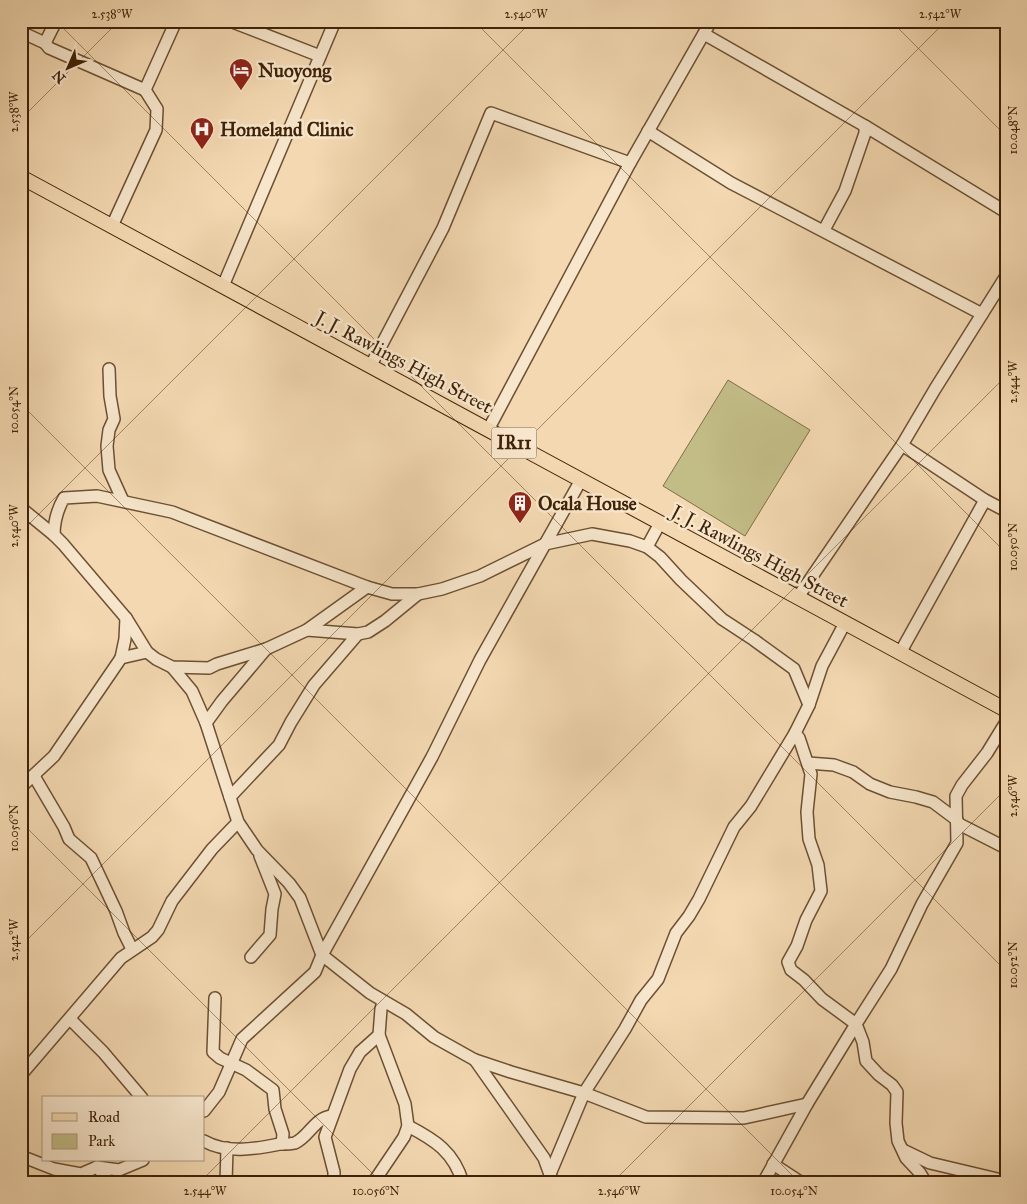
<svg xmlns="http://www.w3.org/2000/svg" width="1027" height="1204" font-family="'IM FELL Great Primer',serif">
<style>
.green{fill:#c2bc87;stroke:#806f47}
.lines{fill:none;stroke-linecap:round;stroke-linejoin:round}
.minor-casing{stroke:#6c5032;stroke-width:14}
.major-casing{stroke:#3f2207;stroke-width:16}
.minor{stroke:#f7e6cc;stroke-width:11}
.major{stroke:#f3d8b1;stroke-width:14}
.ticks{fill:none;stroke:#3f2207;stroke-width:1;stroke-opacity:0.45}
.labels{text-anchor:middle;dominant-baseline:central;stroke-width:5;stroke-linejoin:round;paint-order:stroke}
.shield{fill:#f7e6cc;stroke:#765d42;stroke-width:1}
.shield-label{font-size:18px;font-weight:bold;fill:#3f2207}
.poi-label{font-size:19px;font-weight:bold;fill:#3f2207;stroke:#f7e6cc;text-anchor:start}
.street-label{font-size:19px;fill:#3f2207;stroke:#f7e6cc}
.neatline{fill:none;stroke:#3f2207;stroke-width:2}
.ticks-label{font-size:12px;text-anchor:middle;fill:#3f2207}
</style>
<rect width="100%" height="100%" fill="#f3d8b1"/>
<filter id="stains"><feTurbulence type="fractalNoise" baseFrequency=".004" numOctaves="4"/><feColorMatrix values="0 0 0 0 .2 0 0 0 0 .09 0 0 0 0 .02 0 0 0 .5 -.17"/></filter>
<radialGradient id="worn" r=".72"><stop offset=".6" stop-color="#630" stop-opacity="0"/><stop offset="1" stop-color="#630" stop-opacity=".3"/></radialGradient>
<polygon class="green" points="728,380 810,430 745,536 663,486"/>
<g class="lines">
<g class="minor-casing">
<g id="minor">
<polyline points="56,21 45,43 49,48 145,90"/>
<polyline points="230,21 320,56"/>
<polyline points="21,32 45,43"/>
<polyline points="704,34 865,126 1006,212"/>
<polyline points="648,131 731,183 982,314"/>
<polyline points="112,226 156,130 157,109 145,90 176,21"/>
<polyline points="824,230 845,191 865,133 865,126"/>
<polyline points="223,286 335,21"/>
<polyline points="371,365 443,228 491,113 630,163"/>
<polyline points="109,369 110,396 114,419 109,430 107,446 109,470 123,501"/>
<polyline points="488,430 630,163 711,21"/>
<polyline points="902,445 985,500 1006,511"/>
<polyline points="21,508 54,535 63,544 126,618 147,652 156,659 172,667 209,668 217,664 266,649 307,630 358,634 368,632 385,621 418,594"/>
<path d="M54,535C54,520 57,510 64,498L97,496L172,512L367,587L392,594H418L442,589L480,576L545,544L592,534L630,541L647,547L660,557L681,580L722,619L754,640L794,669L809,705"/>
<polyline points="647,547 660,523"/>
<polyline points="798,597 902,445 935,389 1006,276"/>
<polyline points="307,630 367,587"/>
<polyline points="900,653 985,500"/>
<polyline points="121,658 125,639 126,618"/>
<polyline points="172,667 192,691 206,723 238,822 257,850 289,883 300,898 322,955 370,993 406,1014 434,1037 475,1060 544,1158 552,1180 551,1183"/>
<polyline points="206,723 222,701 266,649"/>
<polyline points="795,733 799,738 811,774 807,812 809,839 818,865 821,891 806,920 797,946 788,962 791,970 804,980 822,999 856,1024 863,1042 866,1061 879,1075 892,1085 897,1092 896,1123 898,1141 906,1158 920,1173 926,1183"/>
<polyline points="808,763 834,765 853,772 870,784 890,792 916,797 933,802 957,820"/>
<polyline points="34,776 64,827 69,839 91,858 116,911 124,933 132,949"/>
<polyline points="21,787 54,756 121,658 147,652"/>
<polyline points="230,797 279,745 291,722 314,685 358,634"/>
<polyline points="957,823 1006,848"/>
<polyline points="251,957 270,935 272,909 275,894 260,856"/>
<polyline points="215,998 213,1052 220,1058 246,1070 273,1090 275,1109 283,1134 282,1144"/>
<polyline points="70,1019 103,1052 142,1098"/>
<polyline points="475,1060 511,1072 584,1093 646,1117 744,1118 807,1104"/>
<polyline points="21,1075 121,958 152,937 158,930 172,901 212,849 238,822"/>
<polyline points="204,1111 219,1092 242,1039 315,972 322,955 432,757 480,660 581,480"/>
<path d="M408,1126C435,1140 454,1152 463,1183"/>
<path d="M204,1141C227,1154 255,1149 280,1144C284,1144 291,1144 295,1143C310,1136 314,1118 332,1116"/>
<polyline points="903,1150 930,1163 1006,1181"/>
<polyline points="21,1156 54,1169 81,1174 97,1167 111,1183"/>
<polyline points="773,1164 802,1183"/>
<polyline points="97,1167 119,1170 143,1160"/>
<polyline points="550,1174 584,1093 625,1029 641,1000 658,979 676,933 689,916 699,899 734,827 751,806 795,733 809,705 822,666 845,623"/>
<polyline points="226,1183 227,1148"/>
<polyline points="334,1183 334,1172 325,1137 350,1069 360,1052 379,1035"/>
<polyline points="373,1183 404,1137 408,1126 405,1104 379,1035 381,1009 383,1002"/>
<polyline points="763,1183 807,1104 856,1024 891,969 922,904 957,843 956,796 962,785 987,753 1006,722"/>
</g>
</g>
<g class="major-casing">
<polyline id="major" points="21,177 1006,710"/>
</g>
<use href="#minor" class="minor"/>
<use href="#major" class="major"/>
</g>
<path class="ticks" d="M56,21L1006,971M474,21L1006,553M891,21L1006,136M21,119L119,21M21,404L800,1183M21,532L532,21M21,822L382,1183M21,946L946,21M199,1183L1006,376M612,1183L1006,789"/>
<defs>
<g id="hotel-pin" transform="scale(1.25)"><path d="M0 17L-7.5 6A9.5 9.5 0 1 1 7.5 6Z" fill="#8f2418" stroke="#f7e6cc"/><path d="M-6-4.5h1.5V1H6V5H4.5V3h-9V5H-6ZM-4 0a1.8 1.8 0 1 1 3.6 0ZM.5 0V-2.5h3Q6-2.5 6 0Z" fill="#fff"/></g>
<g id="hospital-pin" transform="scale(1.25)"><path d="M0 17L-7.5 6A9.5 9.5 0 1 1 7.5 6Z" fill="#8f2418" stroke="#f7e6cc"/><path d="M-5-5h3v3.5h4V-5h3V5h-3V1.5h-4V5h-3Z" fill="#fff"/></g>
<g id="building-pin" transform="scale(1.25)"><path d="M0 17L-7.5 6A9.5 9.5 0 1 1 7.5 6Z" fill="#8f2418" stroke="#f7e6cc"/><path d="M-4-6H4V6H1V3H-1V6H-4ZM-2.5-4.3h1.7v1.8h-1.7ZM.8-4.3h1.7v1.8H.8ZM-2.5-1h1.7V.8h-1.7ZM.8-1h1.7V.8H.8Z" fill="#fff"/></g>
</defs>
<g fill-rule="evenodd">
<use href="#hotel-pin" x="241" y="70"/>
<use href="#hospital-pin" x="202" y="129"/>
<use href="#building-pin" x="520" y="503"/>
</g>
<g class="labels">
<rect class="shield" x="491.5" y="427.5" width="45" height="31" rx="4"/>
<g class="shield-label">
<text x="514" y="443">IR11</text>
</g>
<g class="poi-label">
<text x="258" y="70">Nuoyong</text>
<text x="220" y="129">Homeland Clinic</text>
<text x="538" y="503">Ocala House</text>
</g>
<g class="street-label">
<text transform="translate(404 362) rotate(28)">J. J. Rawlings High Street</text>
<text transform="translate(760 556) rotate(28)">J. J. Rawlings High Street</text>
</g>
</g>
<rect width="1027" height="1204" fill="none" stroke="#f3d8b1" stroke-width="55"/>
<rect x="42" y="1096" width="162" height="65" fill="#f7e6cc" stroke="#ad987d"/>
<rect x="52" y="1113" width="25" height="8" fill="#f3d8b1" stroke="#ad987d"/>
<text x="88" y="1122" font-size="15" fill="#3f2207">Road</text>
<rect x="52" y="1134" width="25" height="15" fill="#c2bc87" stroke="#ad987d"/>
<text x="88" y="1146" font-size="15" fill="#3f2207">Park</text>
<g transform="translate(68 68) rotate(225)" stroke="#f7e6cc" stroke-width="4" paint-order="stroke">
<path d="M0-4L9 19L0 12L-9 19Z" fill="#3f2207"/>
<text y="-8" font-size="14" font-weight="bold" text-anchor="middle" fill="#3f2207">N</text>
</g>
<rect x="28" y="28" width="972" height="1148" class="neatline"/>
<g class="ticks-label">
<text x="112" y="18">2.538°W</text>
<text x="526" y="18">2.540°W</text>
<text x="940" y="18">2.542°W</text>
<text transform="translate(14 112) rotate(-90)" y="4">2.538°W</text>
<text transform="translate(1013 130) rotate(-90)" y="4">10.048°N</text>
<text transform="translate(1013 382) rotate(-90)" y="4">2.544°W</text>
<text transform="translate(14 410) rotate(-90)" y="4">10.054°N</text>
<text transform="translate(14 526) rotate(-90)" y="4">2.540°W</text>
<text transform="translate(1013 547) rotate(-90)" y="4">10.050°N</text>
<text transform="translate(1013 796) rotate(-90)" y="4">2.546°W</text>
<text transform="translate(14 828) rotate(-90)" y="4">10.056°N</text>
<text transform="translate(14 940) rotate(-90)" y="4">2.542°W</text>
<text transform="translate(1013 965) rotate(-90)" y="4">10.052°N</text>
<text x="205" y="1195">2.544°W</text>
<text x="376" y="1195">10.056°N</text>
<text x="619" y="1195">2.546°W</text>
<text x="794" y="1195">10.054°N</text>
</g>
<rect width="100%" height="100%" filter="url(#stains)"/>
<rect width="100%" height="100%" fill="url(#worn)"/>
</svg>
